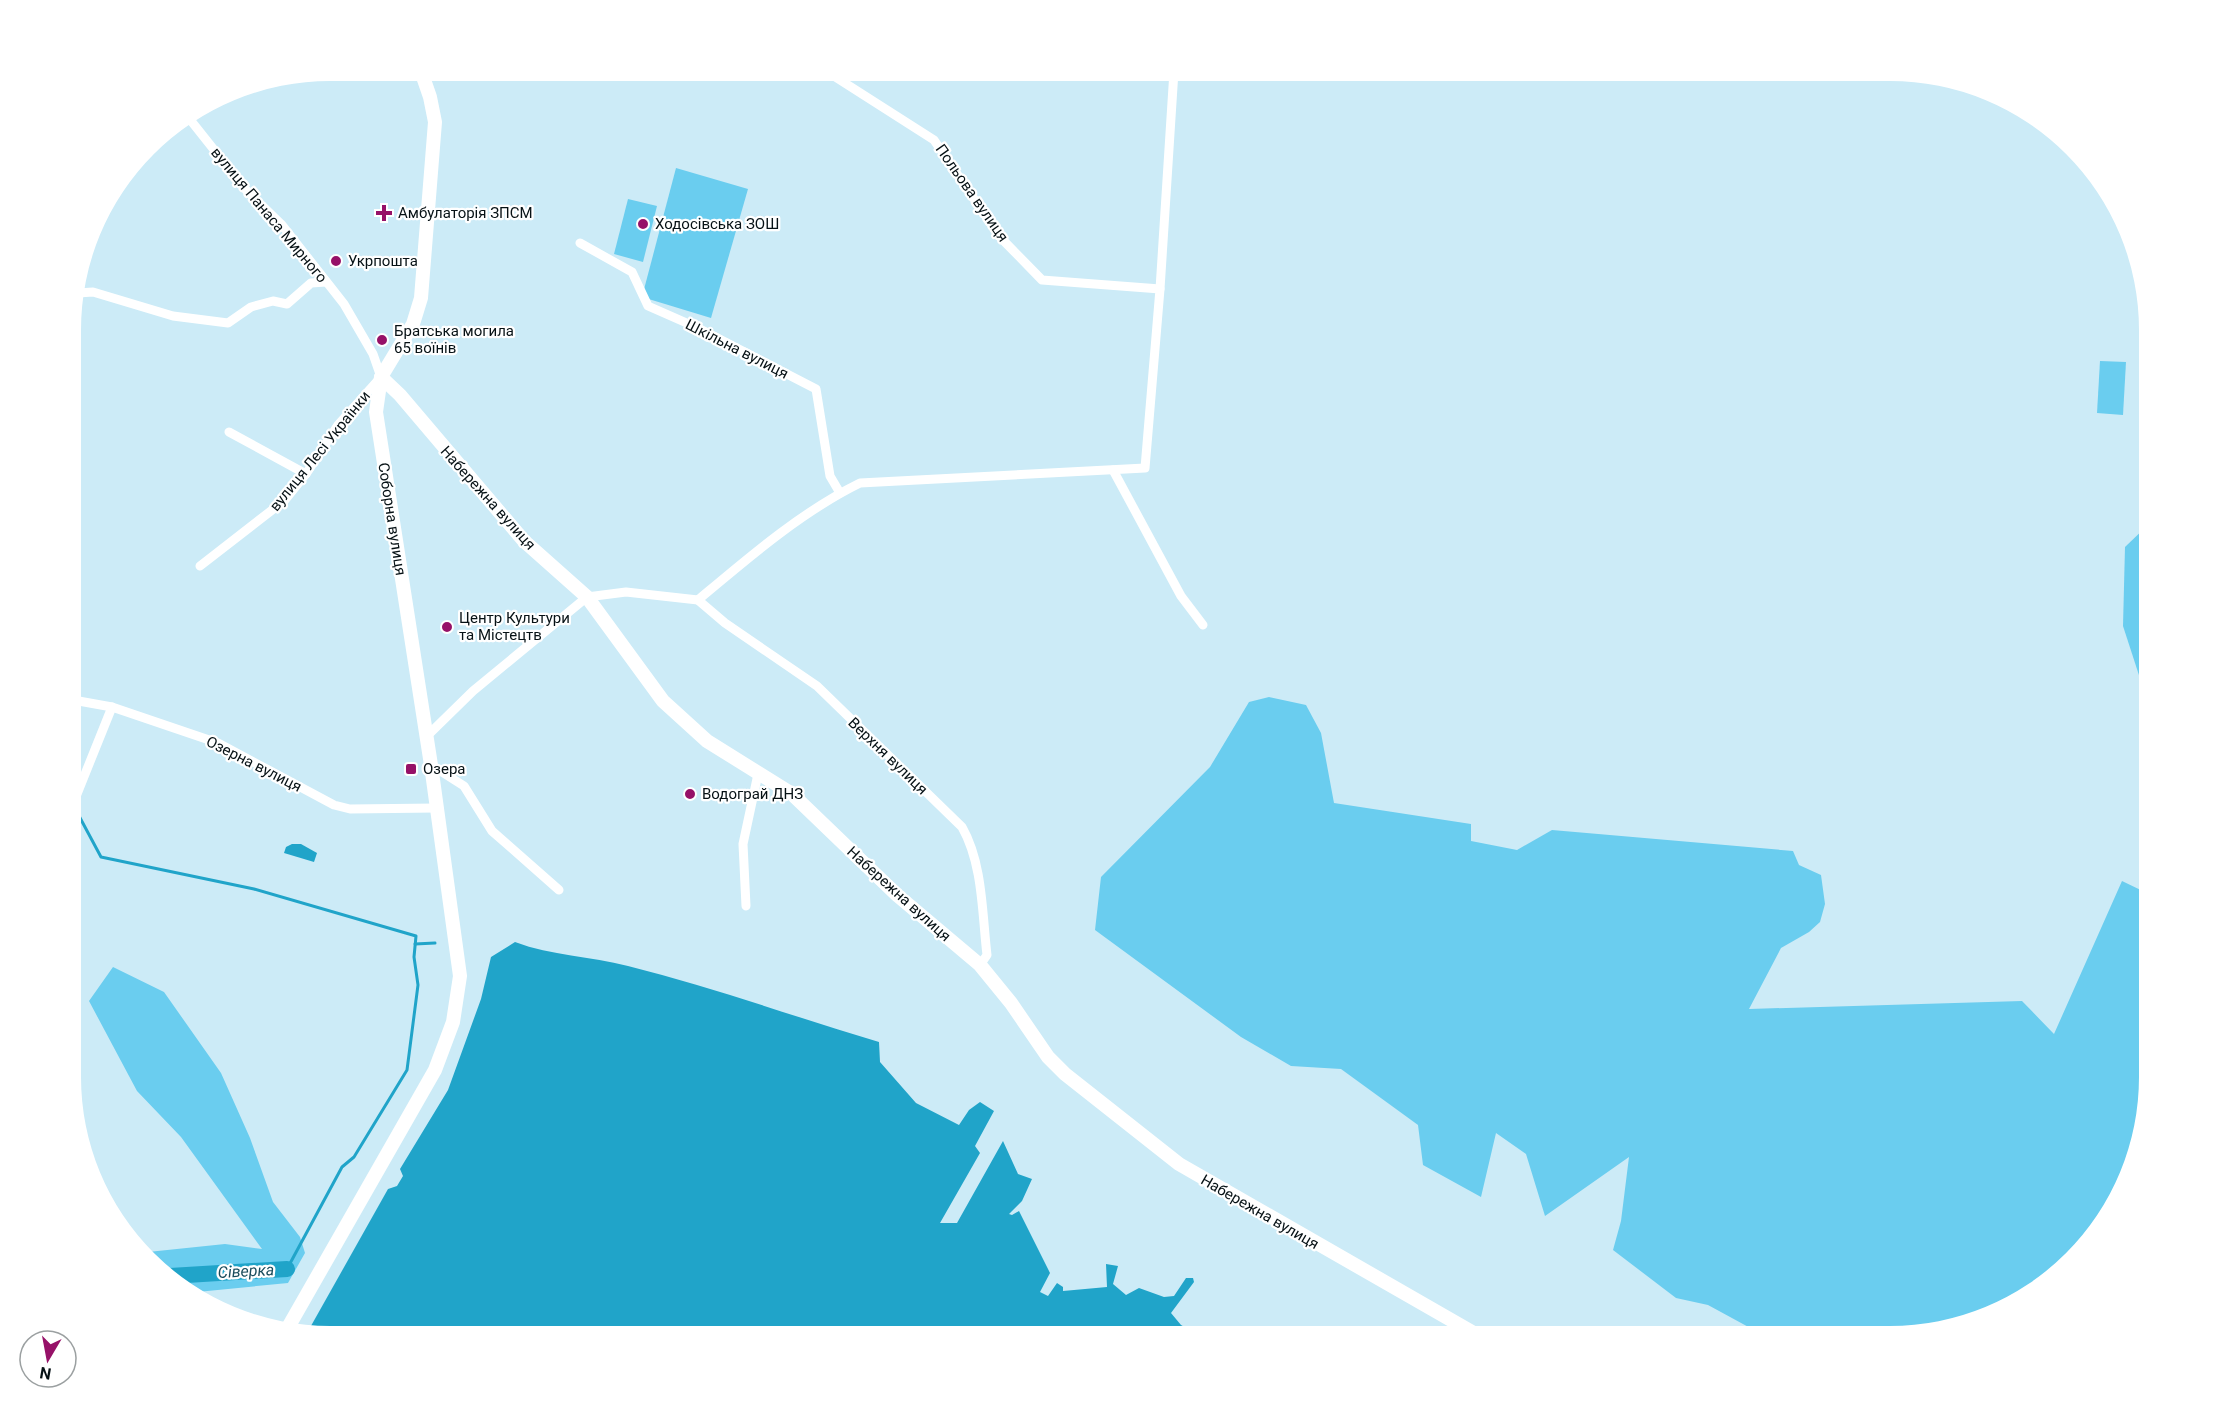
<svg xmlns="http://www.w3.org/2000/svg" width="2220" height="1407" font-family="Roboto,sans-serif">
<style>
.green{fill:#6acdef}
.water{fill:#20a4c9}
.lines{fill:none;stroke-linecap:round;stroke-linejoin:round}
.stream{stroke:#20a4c9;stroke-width:3}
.river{stroke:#20a4c9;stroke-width:16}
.street{stroke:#fff;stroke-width:9}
.secondary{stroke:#fff;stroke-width:14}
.poi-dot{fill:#961168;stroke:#fff;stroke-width:2}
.labels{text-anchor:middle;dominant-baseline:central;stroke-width:4.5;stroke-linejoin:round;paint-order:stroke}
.street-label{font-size:15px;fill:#061115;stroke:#fff}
.poi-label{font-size:15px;fill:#061115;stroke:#fff;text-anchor:start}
.water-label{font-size:16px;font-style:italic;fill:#1a4c5c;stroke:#fff}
</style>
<rect width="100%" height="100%" fill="#ccebf7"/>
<g class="green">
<polygon points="676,168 748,189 711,318 642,297"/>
<polygon points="628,199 657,206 643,262 614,254"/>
<polygon points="2100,361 2126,362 2123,415 2097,413"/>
<polygon points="2149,524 2149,706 2123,626 2125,547"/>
<polygon points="1269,697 1306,705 1321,733 1334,803 1471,824 1471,841 1517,850 1552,830 1793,851 1799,865 1821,875 1825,904 1820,922 1809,932 1781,948 1749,1009 2022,1001 2054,1034 2122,881 2149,894 2149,1094 2136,1160 2106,1221 2019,1302 1907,1336 1765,1336 1708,1305 1676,1298 1613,1250 1621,1221 1629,1157 1545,1216 1526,1154 1496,1133 1481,1197 1423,1165 1418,1125 1341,1069 1291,1066 1241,1037 1095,930 1101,877 1210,767 1249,702"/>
<polygon points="113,967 164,992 221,1073 250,1138 273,1202 300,1237 305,1253 288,1283 187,1293 148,1252 225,1244 262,1249 181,1137 137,1091 89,1001"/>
</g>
<g class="water">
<polygon points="292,844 301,844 317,853 314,862 284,853 286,847"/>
<path d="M515,942C552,956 590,956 628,966C712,987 795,1017 879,1042L880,1062L916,1103L959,1125L969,1110L980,1102L994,1111L975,1146L980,1153L940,1223H957L1003,1141L1018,1174L1032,1179L1022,1201L1009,1214L1012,1215L1019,1211L1050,1273L1040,1292L1048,1296L1057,1283L1063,1287V1291L1107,1287L1106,1264L1118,1266L1113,1284L1126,1295L1139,1288L1164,1297L1174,1296L1186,1278H1193L1194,1282L1171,1313L1181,1325L1200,1336H330L307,1333L388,1189L397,1186L403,1176L400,1169L448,1090L481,999L491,957Z"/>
</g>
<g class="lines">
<g class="stream">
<polyline points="78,814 101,857 254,889 416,936 414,957 418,985 407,1070 354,1157 342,1167 287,1269"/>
<polyline points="415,944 435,943"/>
</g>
<polyline class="river" points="170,1276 287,1269"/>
<g class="street">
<polyline points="188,117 246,190 282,225 344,304 373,354 381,377 338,425 306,474 285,500 200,566"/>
<polyline points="580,243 632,272 648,306 698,328 816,389 830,476 840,493"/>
<polyline points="1160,289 1174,71"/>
<polyline points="73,298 78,293 93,292 173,316 228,323 251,307 273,301 287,304 311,283 326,282"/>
<polyline points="229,432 306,474"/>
<polyline points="1113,470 1181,596 1203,625"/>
<path d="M698,600L725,623L817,686L962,827C983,864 982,913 987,955L980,965"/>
<polyline points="73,700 112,707 218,743 334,805 350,809 436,808"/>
<path d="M426,737L473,691L587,597L626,592L698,600C748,558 801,512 860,483L1145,468L1160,289L1042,280L1000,237L934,140L826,71"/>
<polyline points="431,765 464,786 492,831 559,890"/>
<polyline points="73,804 112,707"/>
<polyline points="746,906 743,844 758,774"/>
</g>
<g class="secondary">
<polyline points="381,377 400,395 524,541 587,597 663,701 707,741 792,794 897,895 980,965 1011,1003 1048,1057 1065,1074 1179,1164 1479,1336"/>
<polyline points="286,1331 435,1070 453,1022 460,976 431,765 376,412 381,377 413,324 421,298 435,122 430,97 421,71"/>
</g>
</g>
<g class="poi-dot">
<path d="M381 204h6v6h6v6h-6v6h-6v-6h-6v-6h6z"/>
<circle cx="643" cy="224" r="6"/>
<circle cx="336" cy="261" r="6"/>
<circle cx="382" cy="340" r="6"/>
<circle cx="447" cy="627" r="6"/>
<rect x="405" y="763" width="12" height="12" rx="3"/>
<circle cx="690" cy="794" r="6"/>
</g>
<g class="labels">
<g class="street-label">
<text transform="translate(972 193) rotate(55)">Польова вулиця</text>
<text transform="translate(269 215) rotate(50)">вулиця Панаса Мирного</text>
<text transform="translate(737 349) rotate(27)">Шкільна вулиця</text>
<text transform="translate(320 451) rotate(-51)">вулиця Лесі Українки</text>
<text transform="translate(488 498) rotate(48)">Набережна вулиця</text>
<text transform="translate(392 519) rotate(81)">Соборна вулиця</text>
<text transform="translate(888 756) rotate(44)">Верхня вулиця</text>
<text transform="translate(254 764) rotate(27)">Озерна вулиця</text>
<text transform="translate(899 894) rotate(42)">Набережна вулиця</text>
<text transform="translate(1260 1212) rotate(30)">Набережна вулиця</text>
</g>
<g class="poi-label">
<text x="398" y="213">Амбулаторія ЗПСМ</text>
<text x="655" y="224">Ходосівська ЗОШ</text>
<text x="348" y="261">Укрпошта</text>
<text x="394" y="331">Братська могила<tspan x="394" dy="17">65 воїнів</tspan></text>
<text x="459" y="618">Центр Культури<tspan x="459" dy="17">та Містецтв</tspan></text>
<text x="423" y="769">Озера</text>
<text x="702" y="794">Водограй ДНЗ</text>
</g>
<g class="water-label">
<text transform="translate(246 1271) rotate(-3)">Сіверка</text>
</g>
</g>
<path d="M0 0H2220V1407H0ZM330 81H1890A249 249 0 0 1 2139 330V1077A249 249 0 0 1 1890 1326H330A249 249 0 0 1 81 1077V330A249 249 0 0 1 330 81Z" fill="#fff" fill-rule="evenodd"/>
<g transform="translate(48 1359) rotate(190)"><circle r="28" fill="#ffffff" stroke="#9ba0a1" stroke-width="1.5"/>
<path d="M0-4.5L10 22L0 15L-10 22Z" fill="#961168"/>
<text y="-9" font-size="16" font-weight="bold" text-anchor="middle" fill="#061115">N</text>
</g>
</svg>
